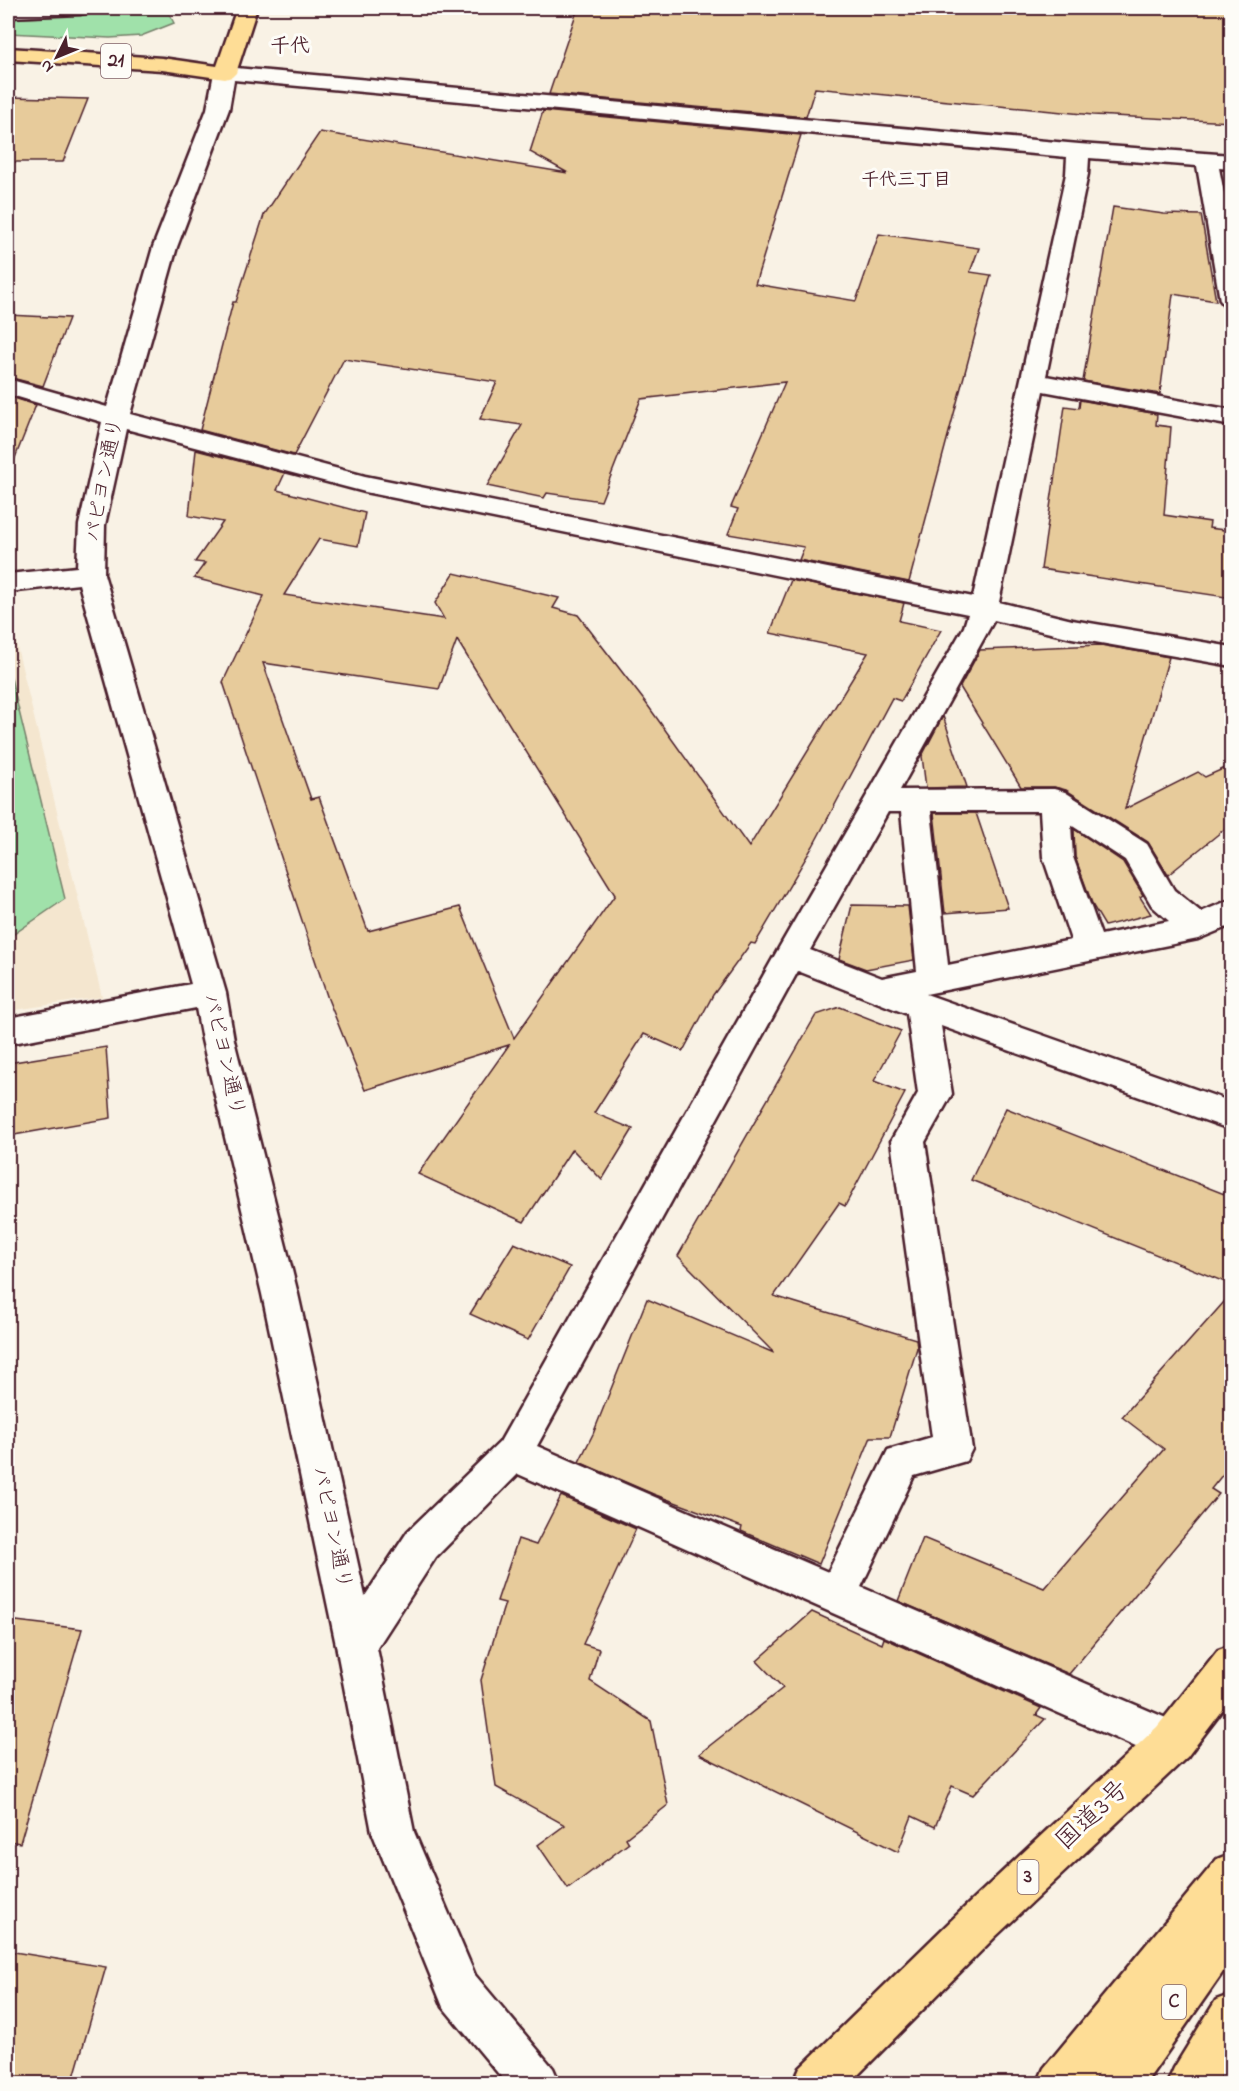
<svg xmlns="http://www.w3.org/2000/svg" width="1239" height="2091" font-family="'Indie Flower','Klee One',sans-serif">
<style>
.built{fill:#f4e6cf}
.green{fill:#a0e1aa;stroke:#75806a;stroke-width:1.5}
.building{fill:#e7cb9b;stroke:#4a1f2b;stroke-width:1.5;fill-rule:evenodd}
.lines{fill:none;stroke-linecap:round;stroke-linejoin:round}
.minor-casing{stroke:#4a1f2b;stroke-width:5}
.major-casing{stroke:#4a1f2b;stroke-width:5}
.highway-casing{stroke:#4a1f2b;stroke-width:5}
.minor{fill:#fdfcf7;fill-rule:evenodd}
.major{fill:#fedd96;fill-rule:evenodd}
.highway{fill:#fedd96;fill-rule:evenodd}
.labels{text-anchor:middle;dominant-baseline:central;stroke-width:6;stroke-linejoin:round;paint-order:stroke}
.far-neighbourhood-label{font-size:18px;font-weight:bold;fill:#4a1f2b;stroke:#fdfcf7}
.far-quarter-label{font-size:20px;font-weight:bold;fill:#4a1f2b;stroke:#fdfcf7}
.shield{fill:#fdfcf7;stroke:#806168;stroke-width:1.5}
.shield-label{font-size:20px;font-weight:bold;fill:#4a1f2b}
.street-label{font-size:21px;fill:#4a1f2b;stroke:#fdfcf7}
.near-street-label{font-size:26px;fill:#4a1f2b;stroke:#fdfcf7}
</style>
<rect width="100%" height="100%" fill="#f9f2e5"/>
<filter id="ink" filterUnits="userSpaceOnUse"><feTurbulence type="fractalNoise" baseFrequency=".0167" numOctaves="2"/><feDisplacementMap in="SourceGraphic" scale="12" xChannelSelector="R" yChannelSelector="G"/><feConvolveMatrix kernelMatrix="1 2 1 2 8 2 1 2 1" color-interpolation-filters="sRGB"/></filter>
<g filter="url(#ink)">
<polygon class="built" points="8,610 102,997 8,1011"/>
<g class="green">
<polygon points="167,10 174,23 141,36 110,38 8,33 8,19"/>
<polygon points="8,666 65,899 8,938"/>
</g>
<g class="building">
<polygon points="578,8 974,10 1232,8 1232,122 1093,115 815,88 806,117 549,94"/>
<polygon points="8,97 88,99 63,162 8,162"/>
<polygon points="543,111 801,135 755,284 856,301 879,234 979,248 970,272 991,275 909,582 799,560 804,547 728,534 738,509 731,507 785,382 641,399 601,501 547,493 544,498 487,486 522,425 480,419 497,382 344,359 294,455 200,430 233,302 236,302 264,215 320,132 568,173 530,152"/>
<polygon points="1113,207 1164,214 1201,215 1216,301 1173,294 1160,394 1083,381"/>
<polygon points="8,315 69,318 43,386 8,377"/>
<polygon points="8,396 36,405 11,468 8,468"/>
<polygon points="1080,400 1157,414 1156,425 1171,427 1164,515 1210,522 1209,528 1232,531 1232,598 1041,569 1065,406 1079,408"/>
<path d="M196,450L285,473L277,490L365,513L358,546L319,539L284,595L444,619L435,603L454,573L559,598L553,608L578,615L646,703L749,847L868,653L770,633L791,580L904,603L899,621L941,630L901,701L892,698L813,846L755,944L751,943L713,995L683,1051L644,1034L594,1113L633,1129L602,1180L572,1149L524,1222L418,1174L509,1045L365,1090L328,999L223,682L264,596L194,578L205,563L195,562L223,522L189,516ZM457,640L615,895L514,1038L460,907L368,931L319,797L311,799L263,663L439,689Z"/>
<polygon points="1101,645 1169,657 1125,809 1198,772 1205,777 1232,765 1232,823 1168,875 1148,842 1066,790 1054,787 1021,787 960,687 980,650"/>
<polygon points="943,716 967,787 926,788 922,756"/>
<polygon points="934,813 976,813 1008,908 945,913"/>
<polygon points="1074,829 1123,862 1143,895 1140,897 1151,914 1105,926 1093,906 1075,857"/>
<polygon points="852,905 908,906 914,960 866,969 839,959"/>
<polygon points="840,1007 901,1031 874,1081 905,1093 845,1206 839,1203 774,1296 916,1339 917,1348 890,1437 871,1437 819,1564 741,1531 742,1527 653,1494 579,1462 593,1434 647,1299 774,1353 678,1256 816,1015"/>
<polygon points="106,1047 111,1118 8,1136 8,1063"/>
<polygon points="1006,1108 1232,1197 1232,1285 971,1180"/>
<polygon points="514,1243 570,1267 528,1340 470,1314"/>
<polygon points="1232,1293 1232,1463 1211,1489 1219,1494 1069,1674 898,1601 923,1538 1044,1588 1164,1449 1122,1417"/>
<polygon points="561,1496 636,1529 583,1644 599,1649 590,1681 651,1721 668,1805 626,1838 629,1843 568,1889 538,1845 565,1825 496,1787 481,1680 505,1603 497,1601 518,1539 536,1545"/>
<polygon points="812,1612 882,1644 884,1638 1041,1708 1036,1715 1045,1719 973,1795 952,1786 935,1827 912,1816 898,1852 699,1754 783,1688 757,1661"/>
<polygon points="8,1620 82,1629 20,1843 8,1841"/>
<polygon points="8,1951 106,1967 72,2084 8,2084"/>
</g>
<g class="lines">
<g class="minor-casing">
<g id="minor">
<polygon points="8,8 90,8 87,12 80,14 8,17"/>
<path d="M225,67L1079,144L1232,155V169L1219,168L1232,233V307L1224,305L1220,300L1197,166L1089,158L1088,174L1046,376L1232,410V426L1043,391L999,602L1072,620L1232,647V666L1072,638L994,620L900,790L1054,789L1065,792L1147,844L1174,890L1201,912L1232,899V925L1198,939L926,994L1232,1102V1130L941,1026L952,1094L925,1142L972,1449L966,1461L914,1476L861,1587L1187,1727L1193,1742L1187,1757L1172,1763L518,1474L436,1557L377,1648L414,1832L475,1975L553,2068L560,2084H507L443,2007L372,1832L336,1645L262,1294L202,1040L196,1008L8,1044V1018L191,984L79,584L8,592V574L77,567L79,525L102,422L8,394V379L107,407L153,247L207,109L214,73L218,69ZM234,80L1067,157L1066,174L973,597L365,476L130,414L177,247L229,109ZM126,429L365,492L968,614L964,627L780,946L500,1442L408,1531L365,1596L298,1294L234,1040L226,993L104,574L105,525ZM931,811H1040L1043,857L1071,940L948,965ZM888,812H901L917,971L882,978L810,950ZM1071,825L1125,860L1152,906L1169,921L1101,935L1073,857ZM798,971L907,1014L918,1093L891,1141L932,1437L888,1450L828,1572L537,1446Z"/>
</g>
</g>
<g class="major-casing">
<polygon id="major" points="237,8 257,8 236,73 232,77 225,79 162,70 8,60 8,48 162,58 217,66"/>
</g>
<g class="highway-casing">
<g id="highway">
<polygon points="1232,1645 1232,1698 1187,1757 994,1938 849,2084 793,2084 800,2068 964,1908 1157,1727 1218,1650"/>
<polygon points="1232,1853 1232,1959 1145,2084 1094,2084 1098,2074 1090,2084 1037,2084 1044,2068 1217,1859"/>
<polygon points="1232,1994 1232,2059 1216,2084 1167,2084 1174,2068 1216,2000"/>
</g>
</g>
<use href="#minor" class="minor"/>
<use href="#major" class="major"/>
<use href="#highway" class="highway"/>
</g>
</g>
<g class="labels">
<g class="far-neighbourhood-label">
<text x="906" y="181">千代三丁目</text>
</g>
<g class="far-quarter-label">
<text x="290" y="47">千代</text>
</g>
<g class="shield">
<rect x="101" y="44" width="30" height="34" rx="4.5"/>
<rect x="1017.5" y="1860" width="21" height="34" rx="4.5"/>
<rect x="1162" y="1985" width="24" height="34" rx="4.5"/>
</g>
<g class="shield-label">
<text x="116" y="61">21</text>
<text x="1028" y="1877">3</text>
<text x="1174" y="2002">C</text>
</g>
<g class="street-label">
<text transform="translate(105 480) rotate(-79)">パピヨン通り</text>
<text transform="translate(223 1055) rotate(77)">パピヨン通り</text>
<text transform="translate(331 1528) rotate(78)">パピヨン通り</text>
</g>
<g class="near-street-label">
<text transform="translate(1093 1816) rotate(-43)">国道3号</text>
</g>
</g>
<rect width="1239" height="2091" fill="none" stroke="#fdfcf7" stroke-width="30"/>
<rect x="15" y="15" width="1209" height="2061" fill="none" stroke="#4a1f2b" stroke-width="2" filter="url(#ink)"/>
<g transform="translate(57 57) rotate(227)" stroke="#fdfcf7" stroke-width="4.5" paint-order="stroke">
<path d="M0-4.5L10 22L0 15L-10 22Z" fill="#4a1f2b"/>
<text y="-9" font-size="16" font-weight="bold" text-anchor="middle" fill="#4a1f2b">N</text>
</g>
</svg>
